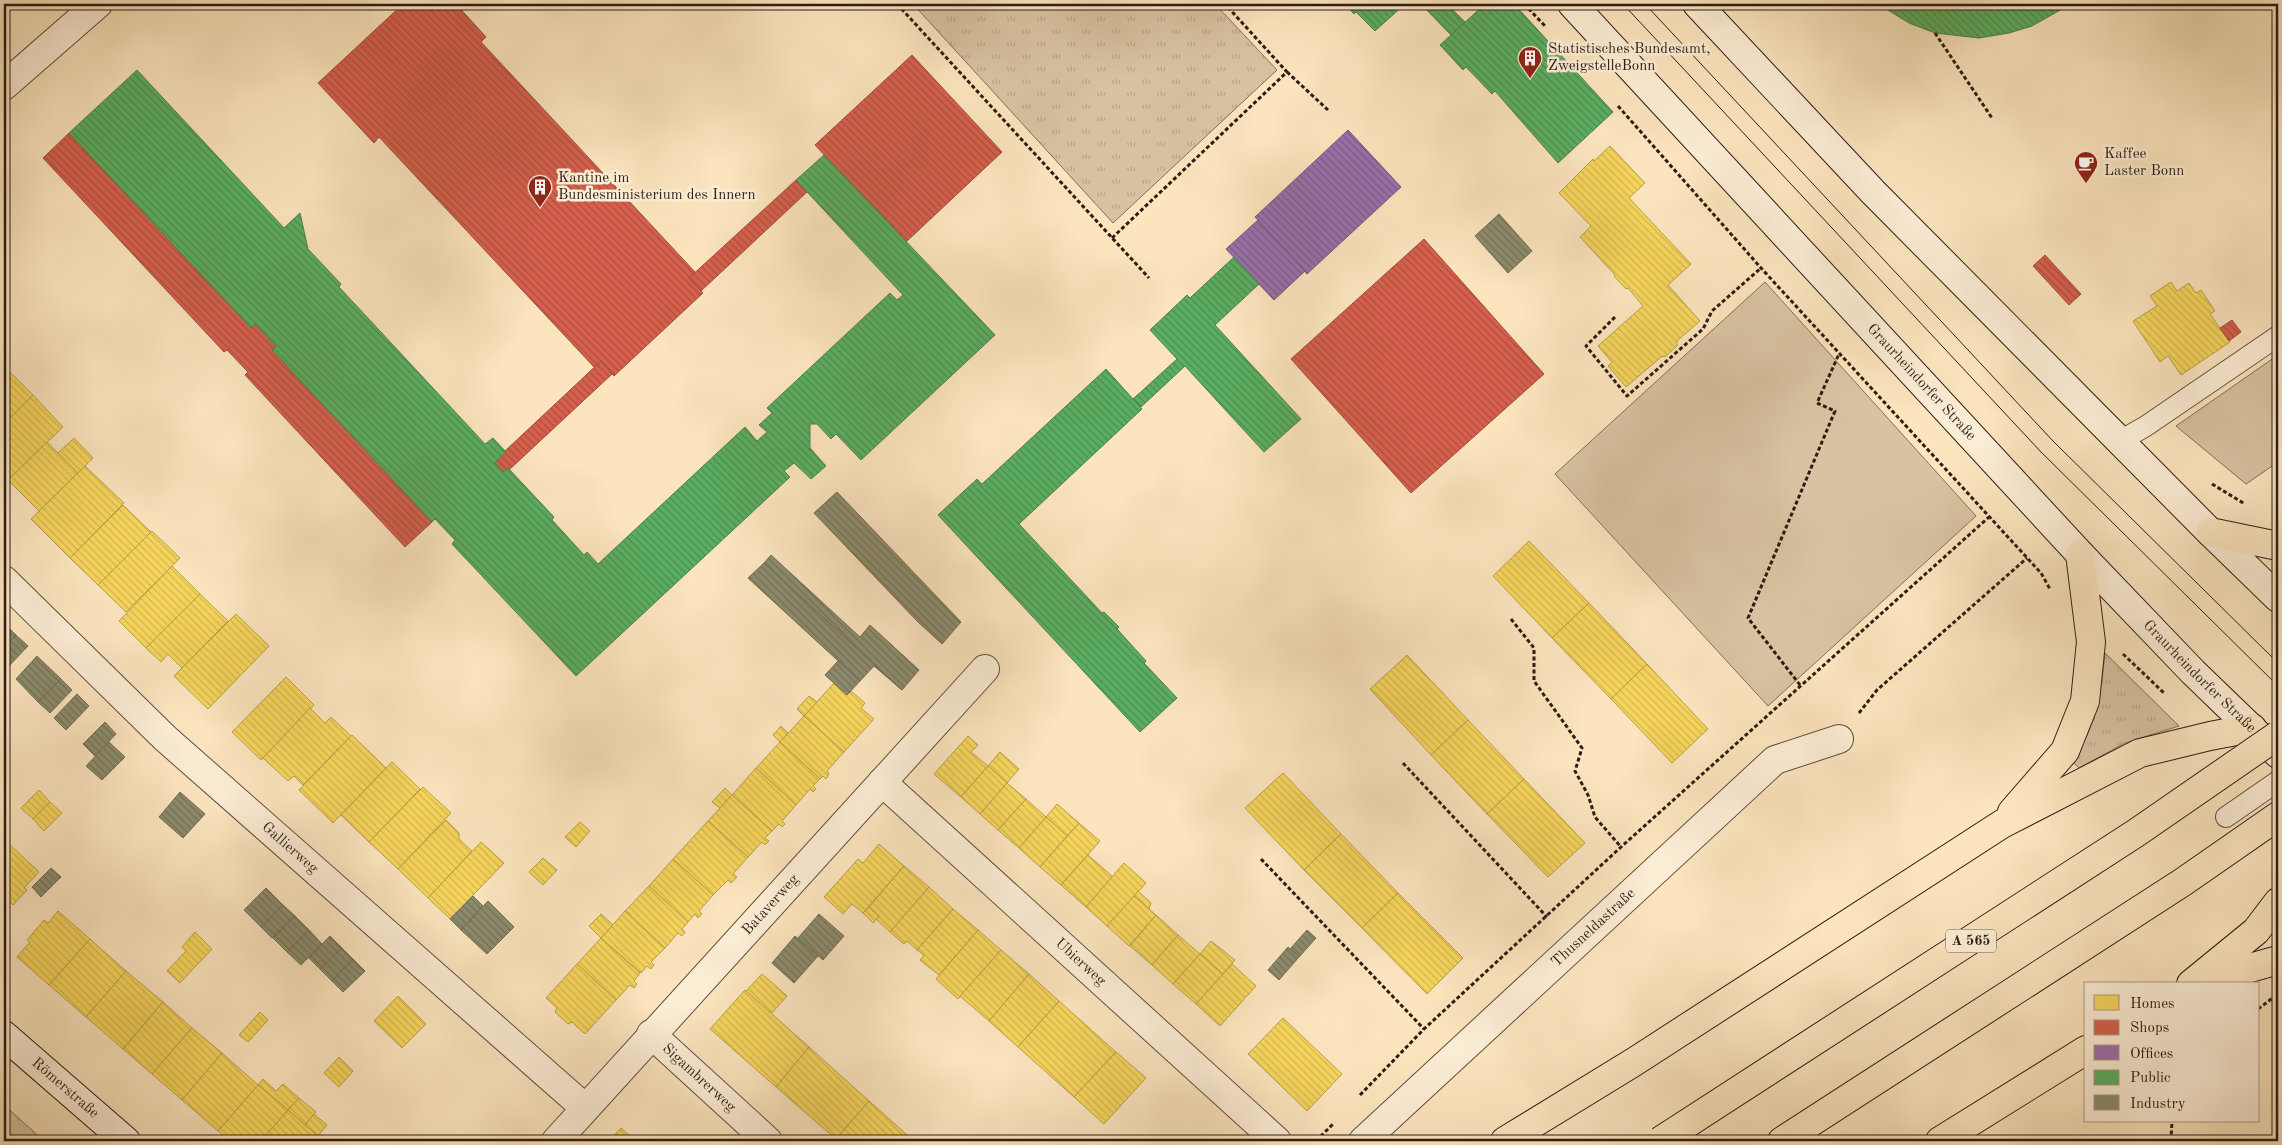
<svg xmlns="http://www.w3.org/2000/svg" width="2282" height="1145" font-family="'Old Standard TT',serif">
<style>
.grass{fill:url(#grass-tufts);stroke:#826f5a}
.green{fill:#d8c2a1;stroke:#826f5a}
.homes{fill:url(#homes-back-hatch);stroke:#ba9e46}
.shops{fill:url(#shops-back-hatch);stroke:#a34c3c}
.offices{fill:url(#offices-back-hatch);stroke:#79577e}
.public{fill:url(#public-back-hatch);stroke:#4c824a}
.industry{fill:url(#industry-back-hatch);stroke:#706a53}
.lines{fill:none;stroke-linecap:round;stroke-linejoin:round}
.lane-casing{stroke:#604e3e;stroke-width:22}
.street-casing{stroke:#604e3e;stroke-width:30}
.secondary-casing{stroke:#2d1c14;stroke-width:30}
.highway-casing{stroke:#2d1c14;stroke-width:30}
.path{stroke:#2d1c14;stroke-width:3;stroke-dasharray:4 2.5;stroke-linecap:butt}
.lane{stroke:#fcedd5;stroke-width:20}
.street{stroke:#fcedd5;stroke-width:28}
.secondary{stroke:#fcedd5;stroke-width:28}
.highway{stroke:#fbe4be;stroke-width:28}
.tram{stroke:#2d1c14;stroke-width:1}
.highway-bridge-casing{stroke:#2d1c14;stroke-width:30;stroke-linecap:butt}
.highway-bridge{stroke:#fbe4be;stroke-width:28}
.labels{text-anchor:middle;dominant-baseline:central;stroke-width:5;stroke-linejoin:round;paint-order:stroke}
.shield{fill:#fcedd5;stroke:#6b5b4e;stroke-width:1}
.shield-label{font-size:14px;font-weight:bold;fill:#2d1c14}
.poi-label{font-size:15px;fill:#2d1c14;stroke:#fcedd5;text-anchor:start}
.street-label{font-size:15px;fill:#2d1c14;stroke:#fcedd5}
</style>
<defs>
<pattern id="grass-tufts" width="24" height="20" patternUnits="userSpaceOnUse" patternTransform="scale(1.25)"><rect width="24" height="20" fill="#d8c2a1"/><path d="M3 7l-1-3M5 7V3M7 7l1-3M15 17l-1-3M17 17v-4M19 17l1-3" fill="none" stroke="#baa68a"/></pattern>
<pattern id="homes-back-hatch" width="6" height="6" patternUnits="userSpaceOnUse" patternTransform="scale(1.25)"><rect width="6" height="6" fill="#f6d55c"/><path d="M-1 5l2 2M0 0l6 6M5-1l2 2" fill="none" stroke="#d3b64f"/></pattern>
<pattern id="shops-back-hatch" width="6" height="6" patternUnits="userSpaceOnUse" patternTransform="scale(1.25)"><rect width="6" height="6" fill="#d6604d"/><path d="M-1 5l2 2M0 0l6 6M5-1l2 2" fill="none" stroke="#ae4e3f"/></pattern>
<pattern id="offices-back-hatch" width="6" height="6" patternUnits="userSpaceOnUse" patternTransform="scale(1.25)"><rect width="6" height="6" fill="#9970ab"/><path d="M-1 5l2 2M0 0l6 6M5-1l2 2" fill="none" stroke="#7d5b8a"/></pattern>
<pattern id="public-back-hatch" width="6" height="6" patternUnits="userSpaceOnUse" patternTransform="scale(1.25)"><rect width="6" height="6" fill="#5aae61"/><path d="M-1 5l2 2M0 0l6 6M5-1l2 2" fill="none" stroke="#4b8d4f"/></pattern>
<pattern id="industry-back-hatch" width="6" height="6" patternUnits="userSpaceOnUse" patternTransform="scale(1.25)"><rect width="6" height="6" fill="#8c8c6e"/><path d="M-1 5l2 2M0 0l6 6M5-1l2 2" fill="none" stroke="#737259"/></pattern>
</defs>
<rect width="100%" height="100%" fill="#fbe4be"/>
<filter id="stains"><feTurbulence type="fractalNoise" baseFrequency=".004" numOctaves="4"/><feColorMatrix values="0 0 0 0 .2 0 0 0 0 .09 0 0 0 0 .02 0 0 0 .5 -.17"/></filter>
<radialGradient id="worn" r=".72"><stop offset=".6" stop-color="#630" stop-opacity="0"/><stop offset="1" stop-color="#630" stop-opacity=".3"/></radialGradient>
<g class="grass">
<polygon points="913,4 1215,4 1277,70 1113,223"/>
<path d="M2105,653L2179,726L2125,743L2079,768L2072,761C2096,728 2101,692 2105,653Z"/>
<polygon points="4,1105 44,1141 18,1141 4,1128"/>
</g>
<g class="green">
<polygon points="1765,282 1976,516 1768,706 1555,474"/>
<polygon points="2278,355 2278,462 2246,484 2176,426"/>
</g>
<g class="homes">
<polygon points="1610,146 1645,183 1629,198 1691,264 1668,285 1700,321 1677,341 1677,346 1666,356 1661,357 1626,387 1608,366 1612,362 1598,346 1643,306 1628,288 1626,289 1614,276 1615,275 1580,237 1591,226 1559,193 1593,159 1594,161"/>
<polygon points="2171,282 2177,291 2189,283 2196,293 2201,290 2215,311 2210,314 2230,342 2181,375 2168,356 2160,362 2133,321 2157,306 2150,296"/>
<polygon points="4,366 33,395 4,424"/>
<polygon points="33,395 63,427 8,480 4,475 4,424"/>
<polygon points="74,438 93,458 78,473 58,453"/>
<polygon points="47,442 78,473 39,511 8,480"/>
<polygon points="85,466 124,503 70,558 31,519"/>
<polygon points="123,505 151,532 98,585 70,558"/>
<polygon points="152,531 180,558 126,612 98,585"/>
<polygon points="1529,541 1589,603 1552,638 1493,576"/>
<polygon points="172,566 200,594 146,648 119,621"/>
<polygon points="200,594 228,621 182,668 168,654 161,662 146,648"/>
<polygon points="1589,603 1647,664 1611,699 1552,638"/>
<polygon points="236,614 269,646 208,709 174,676"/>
<polygon points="1407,655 1468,720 1431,755 1370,689"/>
<polygon points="1647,664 1708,729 1672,763 1611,699"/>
<polygon points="286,677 314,705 261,760 232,732"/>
<polygon points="834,683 847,695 851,691 865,703 861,708 874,719 844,752 804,716"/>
<polygon points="809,696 817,702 804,716 797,709"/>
<polygon points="310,708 325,723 331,717 351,736 303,785 294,776 288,781 263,758"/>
<polygon points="804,716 844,752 827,771 829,774 826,779 823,776 820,779 780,742"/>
<polygon points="1468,720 1524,779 1487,814 1431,755"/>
<polygon points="781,726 788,733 780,742 773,735"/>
<polygon points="352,735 386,768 333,823 299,790"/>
<polygon points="968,736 978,745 971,752 988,766 961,797 934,774"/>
<polygon points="780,742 820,779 813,786 816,789 813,792 810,789 796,805 756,768"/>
<polygon points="1000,752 1019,769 1007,783 988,766"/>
<polygon points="392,762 420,789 369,842 341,815"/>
<polygon points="988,766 1007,783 980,814 961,797"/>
<polygon points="756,768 796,805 782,821 785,824 782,827 779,824 772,831 732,795"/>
<polygon points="1283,773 1341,834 1304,870 1245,808"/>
<polygon points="1524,779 1585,843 1548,877 1487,814"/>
<polygon points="1007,783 1026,799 998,830 980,814"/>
<polygon points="423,787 451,813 398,869 369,842"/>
<polygon points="725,788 732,795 720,808 712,802"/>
<polygon points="39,790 50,802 33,819 21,808"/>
<polygon points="732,795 772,831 765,838 769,841 765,845 762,842 748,857 708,821"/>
<polygon points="1026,799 1046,817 1019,848 998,830"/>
<polygon points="50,802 62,813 44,831 33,819"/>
<polygon points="1057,804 1079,823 1067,836 1046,817"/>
<polygon points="1046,817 1067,836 1040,867 1019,848"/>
<polygon points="446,820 459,833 459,839 472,851 428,898 398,869"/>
<polygon points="708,821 748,857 733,874 737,877 731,883 728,880 713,895 673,859"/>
<polygon points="580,822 590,831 576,847 565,837"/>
<polygon points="1079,823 1100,841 1061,885 1040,867"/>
<polygon points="1341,834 1398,893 1362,928 1304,870"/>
<polygon points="481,842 504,863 450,919 428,898"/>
<polygon points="9,844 39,872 24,888 27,890 13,905 10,902 4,908 4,849"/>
<polygon points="879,844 904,866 863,913 852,904 843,914 824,897 858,859 863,863"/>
<polygon points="1088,855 1113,877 1086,907 1061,885"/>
<polygon points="543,858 557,870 543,885 529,872"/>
<polygon points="673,859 713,895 699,911 702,914 698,918 695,914 688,922 649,886"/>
<polygon points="1124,863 1146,883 1107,926 1086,907"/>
<polygon points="904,866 929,887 890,932 876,919 879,916 869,907"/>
<polygon points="649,886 688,922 682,929 685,932 682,936 678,933 665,948 625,911"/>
<polygon points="929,887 953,909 917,950 907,941 904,944 890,932"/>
<polygon points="1138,891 1151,903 1149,909 1134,896"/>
<polygon points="1398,893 1463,958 1427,994 1362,928"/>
<polygon points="1134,896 1156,915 1129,946 1107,926"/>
<polygon points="869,907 879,916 873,923 863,913"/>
<polygon points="953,909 978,930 939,975 920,960 924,955 917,950"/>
<polygon points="58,911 90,939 49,985 17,957 30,942 27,940 44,920 48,923"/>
<polygon points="625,911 665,948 651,962 654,965 651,969 647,966 641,973 601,938"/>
<polygon points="601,914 613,925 601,938 589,926"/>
<polygon points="1156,915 1178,935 1152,965 1130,946"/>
<polygon points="978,930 1001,950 958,999 936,979"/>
<polygon points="195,932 212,949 180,983 167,971 186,951 182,947"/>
<polygon points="1178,935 1200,954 1173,984 1152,965"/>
<polygon points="601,938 640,973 634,981 637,984 634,988 630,985 616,1000 577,964"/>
<polygon points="90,939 126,971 86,1017 49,985"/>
<polygon points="1211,941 1235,960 1223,974 1200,954"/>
<polygon points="1001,950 1029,974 989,1021 960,996"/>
<polygon points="1200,954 1223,974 1196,1004 1173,984"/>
<polygon points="577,964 616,1000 585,1034 572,1022 568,1024 555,1012 557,1008 546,998"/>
<polygon points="1232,964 1256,986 1220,1026 1196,1004"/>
<polygon points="126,971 163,1002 123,1049 86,1017"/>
<polygon points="762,974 787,996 771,1014 746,991"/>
<polygon points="1029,974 1059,1001 1018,1047 989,1021"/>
<polygon points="745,990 809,1047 776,1087 710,1029"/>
<polygon points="398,996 426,1024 402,1048 374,1021"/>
<polygon points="1059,1001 1116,1052 1074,1097 1018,1047"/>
<polygon points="163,1002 192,1028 152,1074 123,1049"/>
<polygon points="260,1012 268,1020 248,1042 239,1035"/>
<polygon points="1283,1018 1342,1074 1307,1111 1248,1054"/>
<polygon points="192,1028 222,1053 182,1100 152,1074"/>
<polygon points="809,1047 869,1101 836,1139 776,1087"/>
<polygon points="1116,1052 1146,1078 1104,1124 1074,1097"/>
<polygon points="222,1053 258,1085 218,1131 182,1100"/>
<polygon points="339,1057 353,1071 339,1087 324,1073"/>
<polygon points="263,1079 276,1091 283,1084 299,1098 288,1110 258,1085"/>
<polygon points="258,1085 288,1110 261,1141 230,1141 218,1131"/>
<polygon points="299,1098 316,1112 305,1125 288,1110"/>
<polygon points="869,1101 914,1141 839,1141 836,1139"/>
<polygon points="288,1110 318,1136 313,1141 261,1141"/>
<polygon points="314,1114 327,1125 318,1136 305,1125"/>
<polygon points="621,1128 636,1141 609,1141"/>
</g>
<g class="shops">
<polygon points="403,4 456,4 486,37 481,42 695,272 689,278 703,293 614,376 601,361 594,367 379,137 374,143 318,83"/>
<polygon points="912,55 1002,152 906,242 815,145"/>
<polygon points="69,133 251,328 255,324 276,346 272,350 432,522 405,547 245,375 248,372 227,350 224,352 43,158"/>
<polygon points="796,180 807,192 701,291 689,278"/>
<polygon points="1424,239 1544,374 1411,493 1291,359"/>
<polygon points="2045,255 2081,294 2069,305 2033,266"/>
<polygon points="2232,320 2241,332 2229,341 2220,328"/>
<polygon points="601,361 612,374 509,470 508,468 503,472 495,463 506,452 505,451"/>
</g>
<g class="offices">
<polygon points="1348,130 1401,187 1307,274 1255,217"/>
<polygon points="1258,220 1305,271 1274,300 1226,249"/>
</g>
<g class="public">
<polygon points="1345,4 1405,4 1375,31 1356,12 1354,14"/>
<polygon points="1421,4 1447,4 1465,22 1451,35"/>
<polygon points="1485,4 1514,4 1613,112 1558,163 1495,91 1492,94 1466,67 1463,70 1440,45"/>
<polygon points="1878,4 2071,4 2032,26 2009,33 1979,38 1935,33 1909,23"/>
<polygon points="137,70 284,228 300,213 308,249 341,284 339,287 485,444 493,438 506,452 495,463 503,472 508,468 554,517 552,520 584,555 587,552 598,564 745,427 757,441 767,432 759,425 772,413 767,408 890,293 897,300 903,295 796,180 824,155 995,335 861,460 836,434 831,439 817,424 810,424 810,448 826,466 811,479 794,463 784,471 790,477 576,676 452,544 455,540 435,519 432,522 272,350 276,346 255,324 251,328 69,133"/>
<polygon points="1234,257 1259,284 1215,325 1301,419 1264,452 1185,366 1141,407 1133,399 1177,359 1150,330 1187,295 1190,298"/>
<polygon points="1106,369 1142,409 1019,524 1102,613 1104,612 1119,627 1117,629 1146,661 1144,663 1177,698 1140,732 938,515 977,479 982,484"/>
</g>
<g class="industry">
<polygon points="1499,214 1532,251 1508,273 1475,236"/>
<polygon points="837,492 961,622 942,644 918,622 814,513"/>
<polygon points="771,555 860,637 870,625 919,670 902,690 764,563"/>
<polygon points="764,563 902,690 874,666 860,681 748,578"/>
<polygon points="5,624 16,635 4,647 4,625"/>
<polygon points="16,635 28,646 6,669 4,666 4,647"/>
<polygon points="37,656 61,679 38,702 16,679"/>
<polygon points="838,661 860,681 847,695 825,675"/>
<polygon points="61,679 72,690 50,713 38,702"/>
<polygon points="77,694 89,706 66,730 54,718"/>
<polygon points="105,722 116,734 95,756 83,744"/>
<polygon points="109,742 125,757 102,780 86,766"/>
<polygon points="180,792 205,814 183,838 159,817"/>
<polygon points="51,868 61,877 41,897 32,887"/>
<polygon points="266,888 283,905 261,927 244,910"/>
<polygon points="473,896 483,906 461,930 450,919"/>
<polygon points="488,901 514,927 487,954 461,930"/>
<polygon points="283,905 295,916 272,938 261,927"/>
<polygon points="819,914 844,936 823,960 798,938"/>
<polygon points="295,916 309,930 287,952 273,938"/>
<polygon points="309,930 322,944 301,965 287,952"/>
<polygon points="1307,930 1316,938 1299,957 1290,949"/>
<polygon points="330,936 342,948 320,969 309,958"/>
<polygon points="795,936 818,956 794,983 772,963"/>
<polygon points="1288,947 1299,957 1279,980 1268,970"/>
<polygon points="342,948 353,959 332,981 320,969"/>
<polygon points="353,959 365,971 343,992 332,981"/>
</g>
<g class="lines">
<g class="lane-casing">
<g id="lane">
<polyline points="2120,441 2146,426 2278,336"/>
<polyline points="2226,817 2278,781"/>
</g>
</g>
<g class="street-casing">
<g id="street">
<polyline points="4,86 98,4"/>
<path id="s1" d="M4,580L165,738L585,1108"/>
<path id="s2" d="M882,782L1277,1141"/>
<path id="s3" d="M651,1034L768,1141"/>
<path id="s4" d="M556,1141L985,669"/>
<path id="s5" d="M1363,1141L1775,760L1839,739"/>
</g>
</g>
<g class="secondary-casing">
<g id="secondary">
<path id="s6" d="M1572,4L2080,554L2193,672L2278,754"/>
<polyline points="1697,4 1873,192 2210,532 2278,598"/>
<path id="s7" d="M4,1035L126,1141"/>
</g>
</g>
<g class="highway-casing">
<g id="highway">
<polyline points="2210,532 2278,546"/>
<polyline points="2012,812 2065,751 2085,701 2091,642 2080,554"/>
<polyline points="2201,982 2278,960"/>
<polyline points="2191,984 2256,931 2278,902"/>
<polyline points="1505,1141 1634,1062 2002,824 2140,753 2210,736 2252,728"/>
<polyline points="1782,1141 2183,882 2278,816"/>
<polyline points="1940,1141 2086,1050"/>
</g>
</g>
<g class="path">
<polyline points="897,4 1149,278"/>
<polyline points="1524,4 1546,27"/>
<polyline points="1935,33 1992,118"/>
<polyline points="1287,72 1328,110"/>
<polyline points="1618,106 1761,268 2041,573 2050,589"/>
<polyline points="1112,238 1287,72 1225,4"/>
<polyline points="1615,317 1586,346 1627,396 1703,329 1712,311 1761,268"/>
<polyline points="2212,484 2245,504"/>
<polyline points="1511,619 1534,648 1534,681 1582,748 1575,771 1588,795 1595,817 1621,847"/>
<polyline points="2123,654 2164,693"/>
<polyline points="1800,685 1748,618 1835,411 1817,403 1839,354"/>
<polyline points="1859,713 1877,690 2027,558"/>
<polyline points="1403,763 1547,917"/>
<polyline points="1261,859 1424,1029"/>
<polyline points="2258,1009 2274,997"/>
<polyline points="1360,1095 1424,1029 1621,847 1989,517"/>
<polyline points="1316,1141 1334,1123"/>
<polyline points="2171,1141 2172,1121"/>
</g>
<use href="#lane" class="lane"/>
<use href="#street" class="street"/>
<use href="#secondary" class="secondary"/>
<use href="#highway" class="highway"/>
<g class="tram">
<polyline points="1623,4 2041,452 2278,686"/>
<polyline points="1645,4 2053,441 2278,663"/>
</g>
<g class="highway-bridge-casing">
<polyline id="highway-bridge" points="1660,1141 2136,833 2278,735"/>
</g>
<use href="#highway-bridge" class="highway-bridge"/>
</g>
<defs>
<g id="building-pin" transform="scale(1.25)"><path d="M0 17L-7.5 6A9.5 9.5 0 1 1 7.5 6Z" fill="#8f2418" stroke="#fcedd5"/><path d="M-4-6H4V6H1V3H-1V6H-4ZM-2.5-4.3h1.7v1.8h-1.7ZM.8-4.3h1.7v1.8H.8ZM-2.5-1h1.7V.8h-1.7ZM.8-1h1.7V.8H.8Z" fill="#fff"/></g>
<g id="cafe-pin" transform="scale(1.25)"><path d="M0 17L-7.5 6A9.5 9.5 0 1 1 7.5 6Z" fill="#8f2418" stroke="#fcedd5"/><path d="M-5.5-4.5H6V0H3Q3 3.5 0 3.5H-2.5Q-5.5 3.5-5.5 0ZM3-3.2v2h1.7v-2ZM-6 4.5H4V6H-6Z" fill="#fff"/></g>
</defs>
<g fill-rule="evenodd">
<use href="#building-pin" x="1530" y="58"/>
<use href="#cafe-pin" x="2086" y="163"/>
<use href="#building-pin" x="540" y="187"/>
</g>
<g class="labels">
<rect class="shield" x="1946" y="929.5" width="50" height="23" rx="4"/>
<g class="shield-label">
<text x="1971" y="941">A 565</text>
</g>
<g class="poi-label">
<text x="1548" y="49">Statistisches Bundesamt,<tspan x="1548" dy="17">ZweigstelleBonn</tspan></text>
<text x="2104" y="154">Kaffee<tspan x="2104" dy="17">Laster Bonn</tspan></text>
<text x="558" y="178">Kantine im<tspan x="558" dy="17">Bundesministerium des Innern</tspan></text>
</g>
<g class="street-label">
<text stroke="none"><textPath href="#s6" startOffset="515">Graurheindorfer Straße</textPath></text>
<text stroke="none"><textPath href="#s6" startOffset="920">Graurheindorfer Straße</textPath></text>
<text stroke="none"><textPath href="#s1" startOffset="392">Gallierweg</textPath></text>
<text stroke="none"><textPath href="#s4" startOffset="319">Bataverweg</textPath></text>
<text stroke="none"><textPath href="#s5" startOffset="314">Thusneldastraße</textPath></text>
<text stroke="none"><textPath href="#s2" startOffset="268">Ubierweg</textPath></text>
<text stroke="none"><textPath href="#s3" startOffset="65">Sigambrerweg</textPath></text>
<text stroke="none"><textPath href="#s7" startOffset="81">Römerstraße</textPath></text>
</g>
</g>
<rect width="2282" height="1145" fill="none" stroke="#fbe4be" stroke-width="20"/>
<rect x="5" y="5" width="2272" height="1135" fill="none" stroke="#2d1c14" stroke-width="2.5"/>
<rect x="10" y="10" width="2262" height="1125" fill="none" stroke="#2d1c14"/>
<rect x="2084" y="982" width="175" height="140" fill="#fcedd5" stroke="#a99988"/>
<rect x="2094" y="995" width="25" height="15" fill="#f6d55c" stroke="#a99988"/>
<text x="2130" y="1008" font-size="15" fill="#2d1c14">Homes</text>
<rect x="2094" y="1020" width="25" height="15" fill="#d6604d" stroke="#a99988"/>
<text x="2130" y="1032" font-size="15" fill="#2d1c14">Shops</text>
<rect x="2094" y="1045" width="25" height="15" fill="#9970ab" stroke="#a99988"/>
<text x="2130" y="1058" font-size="15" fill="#2d1c14">Offices</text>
<rect x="2094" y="1070" width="25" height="15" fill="#5aae61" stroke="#a99988"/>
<text x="2130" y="1082" font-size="15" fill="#2d1c14">Public</text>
<rect x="2094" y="1095" width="25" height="15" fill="#8c8c6e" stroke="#a99988"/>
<text x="2130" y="1108" font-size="15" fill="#2d1c14">Industry</text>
<rect width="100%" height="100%" filter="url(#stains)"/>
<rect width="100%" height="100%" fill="url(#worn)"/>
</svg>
